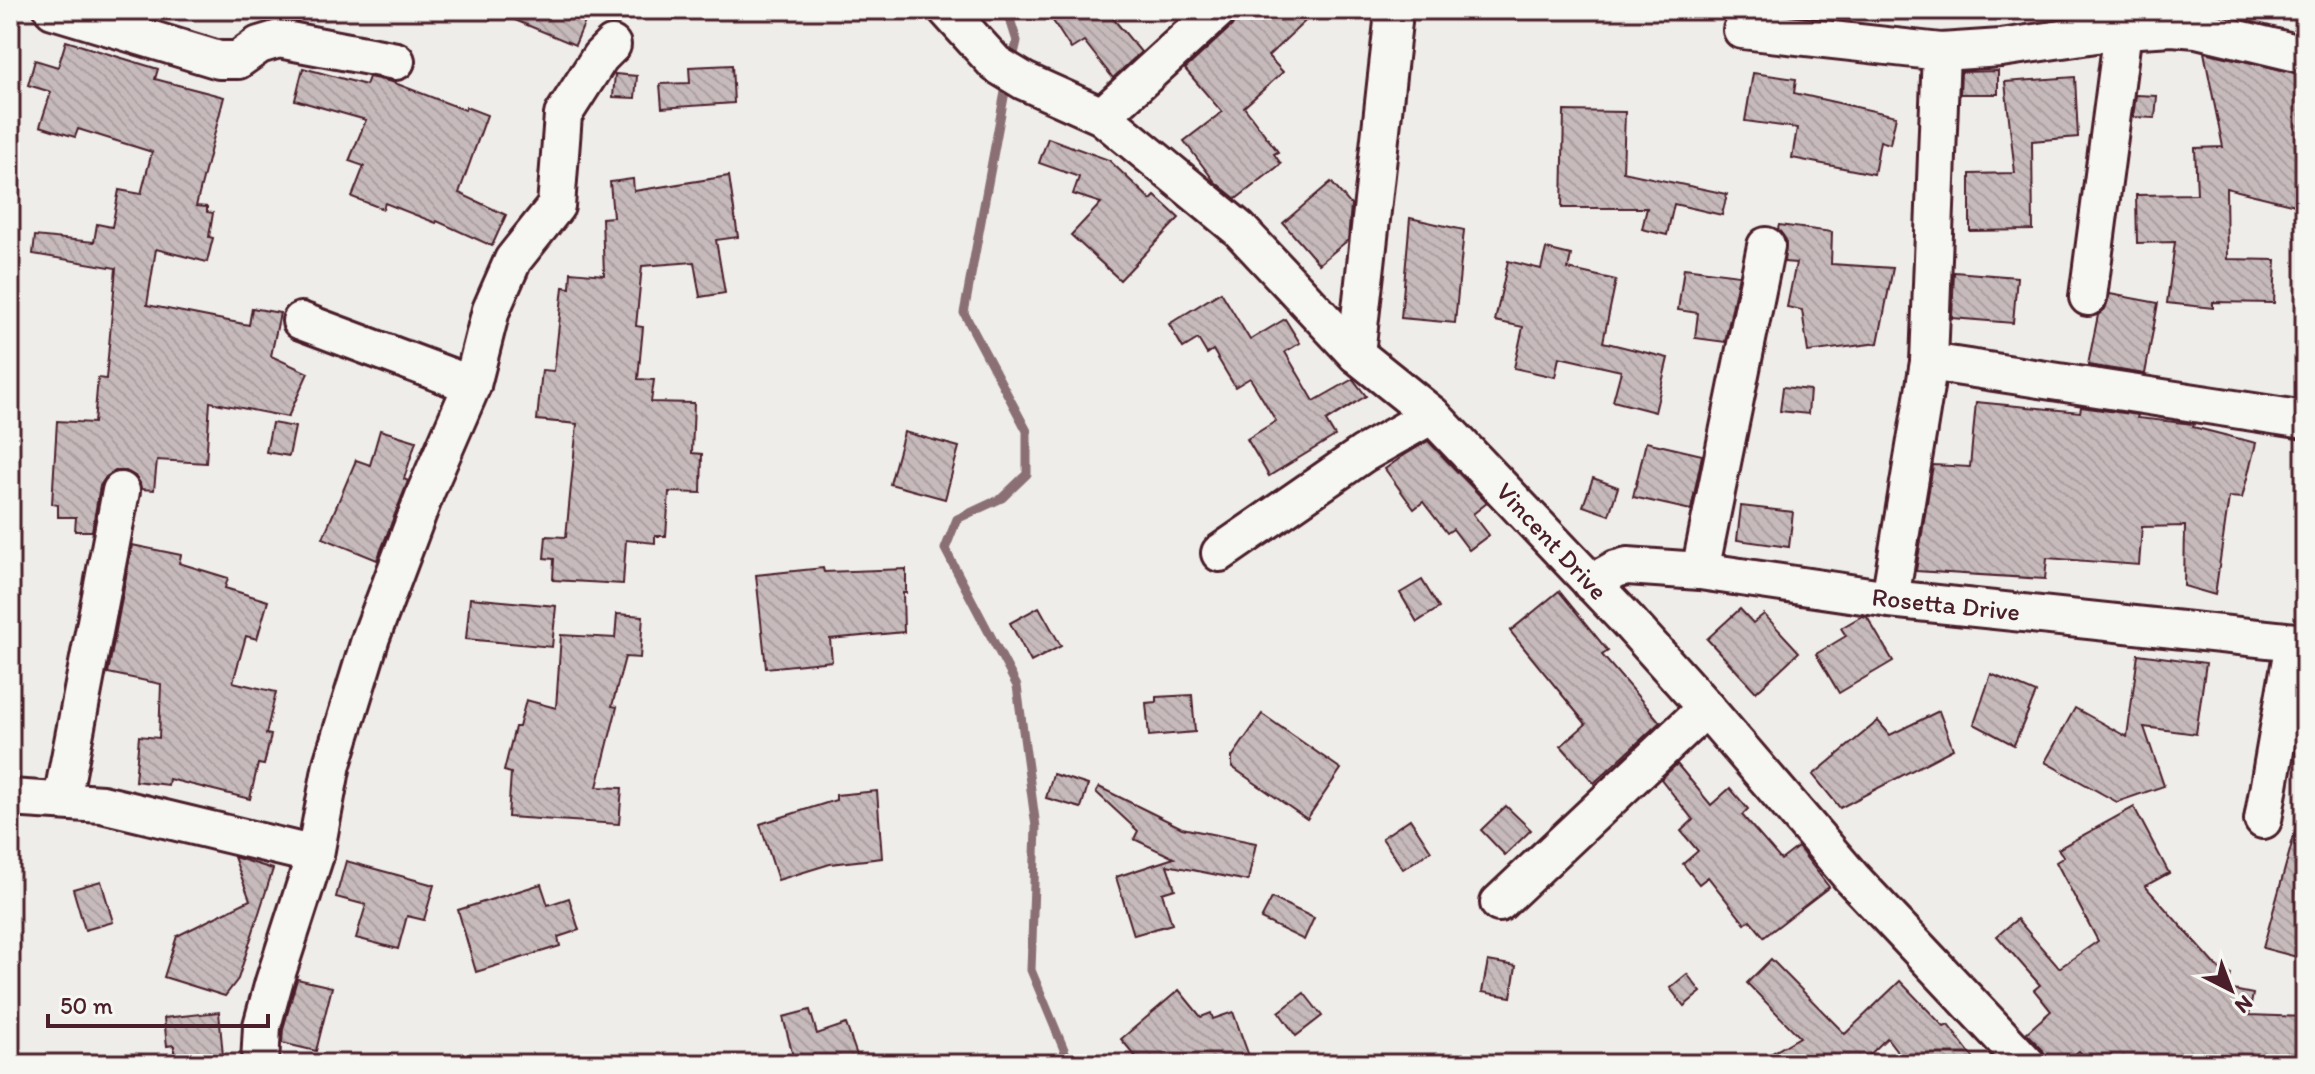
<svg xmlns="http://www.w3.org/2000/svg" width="2315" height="1074" font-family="Itim,sans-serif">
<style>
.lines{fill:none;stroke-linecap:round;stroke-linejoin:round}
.stream{stroke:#8a6f74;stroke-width:9}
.building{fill:url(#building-back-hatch);stroke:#4a1f2b;stroke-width:2}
.minor-casing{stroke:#4a1f2b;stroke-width:42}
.minor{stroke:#f6f6f2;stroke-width:36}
.labels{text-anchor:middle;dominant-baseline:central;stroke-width:6;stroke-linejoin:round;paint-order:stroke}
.street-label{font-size:26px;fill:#4a1f2b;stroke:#f6f6f2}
</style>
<defs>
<pattern id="building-back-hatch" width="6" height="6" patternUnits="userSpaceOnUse" patternTransform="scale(2)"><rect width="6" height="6" fill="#c6babb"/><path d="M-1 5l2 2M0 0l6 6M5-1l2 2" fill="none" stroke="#ac9fa1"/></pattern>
</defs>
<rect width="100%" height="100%" fill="#efedea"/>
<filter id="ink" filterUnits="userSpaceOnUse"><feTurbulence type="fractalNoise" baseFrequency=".0125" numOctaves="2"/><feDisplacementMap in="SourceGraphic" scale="16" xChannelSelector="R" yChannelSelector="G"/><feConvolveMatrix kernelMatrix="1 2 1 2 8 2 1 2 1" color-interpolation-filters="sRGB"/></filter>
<g filter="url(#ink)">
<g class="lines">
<g class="stream">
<polyline points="1001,10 1008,13 1017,41 1012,63"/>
<polyline points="1007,81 964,313 1027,431 1027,474 1002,498 957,519 945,549 1017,686 1036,827 1031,970 1070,1064"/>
</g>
</g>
<g class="building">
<polygon points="491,10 590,10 575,45"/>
<polygon points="1046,10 1106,10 1141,52 1113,78 1084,41 1071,49"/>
<polygon points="1240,10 1317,10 1268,56 1283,72 1244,107 1278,152 1274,154 1281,164 1236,199 1215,182 1184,141 1222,112 1185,69 1232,26"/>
<polygon points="66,41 158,69 155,79 224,97 196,206 207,207 207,212 213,213 209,237 213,238 207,262 156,249 147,305 249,325 252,308 280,313 271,356 308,373 288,417 210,402 206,463 157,460 154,490 141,489 140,483 135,476 126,471 115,471 106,477 100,486 92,531 75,531 76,517 58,517 58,505 52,504 57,421 94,423 98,378 106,379 116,268 33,254 35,236 94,242 97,224 112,227 119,190 141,194 152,152 78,129 75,137 40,126 51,92 28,85 35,60 58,67"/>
<polygon points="2204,52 2305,75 2305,168 2295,205 2226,188 2227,259 2276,260 2274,303 2213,302 2213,308 2167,303 2175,242 2137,243 2136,195 2197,194 2195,148 2223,147"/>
<polygon points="732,65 734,103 662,108 660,84 690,83 689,67"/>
<polygon points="303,68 366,85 369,77 392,82 465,110 466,107 487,115 459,193 506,215 492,246 437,221 436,223 385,203 383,209 352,197 364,166 349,161 366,120 295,100"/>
<polygon points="1998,71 1998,94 1960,94 1961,72"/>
<polygon points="1753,73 1796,79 1794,93 1896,116 1890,144 1880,141 1874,174 1792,158 1797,128 1745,121"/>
<polygon points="615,74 637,76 635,98 613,97"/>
<polygon points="2075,77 2078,137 2032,141 2033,230 1970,231 1970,174 2015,173 2005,82"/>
<polygon points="2136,95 2157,96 2155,118 2133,117"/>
<polygon points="1564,111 1625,112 1623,172 1727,194 1722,215 1674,204 1667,235 1642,229 1647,208 1562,208"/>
<polygon points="1048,138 1109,160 1151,200 1155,196 1179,218 1120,280 1071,235 1101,203 1073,194 1079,177 1039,163"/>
<polygon points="729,176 738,237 716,240 725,293 700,297 694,262 642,266 636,326 643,327 638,379 654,380 651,402 694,403 692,453 702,454 701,493 669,492 666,536 655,536 655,543 626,540 623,584 553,580 554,559 544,558 546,536 566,537 577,424 537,420 542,370 554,371 563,287 570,288 571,272 604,275 602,218 613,217 610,182 633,179 634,191"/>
<polygon points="1331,182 1351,205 1348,240 1319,264 1283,223"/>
<polygon points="1410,218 1464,230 1455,323 1401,318"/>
<polygon points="1779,225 1832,232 1831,264 1893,268 1878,343 1808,352 1802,310 1787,307 1796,263 1784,262 1786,240 1778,229"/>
<polygon points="1546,249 1571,255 1568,269 1616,280 1603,342 1668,358 1655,412 1613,401 1621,371 1559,357 1555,377 1514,368 1523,327 1495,321 1508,261 1541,269"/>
<polygon points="1684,268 1739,275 1725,342 1695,338 1698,313 1678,310"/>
<polygon points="1954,272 2017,277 2013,323 1952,318"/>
<polygon points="1221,292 1250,340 1285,319 1300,343 1285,352 1314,401 1353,379 1366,396 1326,421 1335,436 1269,476 1247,439 1276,421 1250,378 1235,387 1213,350 1207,354 1198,339 1183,348 1169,324"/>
<polygon points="2110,294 2158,303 2145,374 2088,365 2098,315 2105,309"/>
<polygon points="1783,387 1810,390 1808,414 1780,411"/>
<polygon points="1976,402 2080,412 2081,407 2138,415 2137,418 2194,424 2193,427 2256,443 2242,498 2229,497 2215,595 2184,586 2185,526 2142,527 2139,565 2047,558 2045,579 1916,571 1933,465 1970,467"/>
<polygon points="272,423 295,427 289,456 266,452"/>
<polygon points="380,430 416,441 404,479 408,481 377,560 323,538 356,460 370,465"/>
<polygon points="904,432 959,447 945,499 890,484"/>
<polygon points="1428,441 1487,503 1473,514 1489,535 1469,550 1453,529 1447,533 1423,502 1414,509 1385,469 1403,456"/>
<polygon points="1646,442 1702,455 1691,510 1633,497"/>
<polygon points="1593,478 1618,487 1609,515 1583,506"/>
<polygon points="1741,506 1793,512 1789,547 1737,540"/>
<polygon points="132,545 181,555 179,563 228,578 225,588 268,601 257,639 246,636 233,682 276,692 266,734 271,735 264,765 258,764 250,799 169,779 168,785 135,781 139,736 159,738 161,684 108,673"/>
<polygon points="823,568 824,572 906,569 906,593 903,593 904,632 830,639 832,661 766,668 756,575"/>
<polygon points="1422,580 1439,608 1417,622 1400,593"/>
<polygon points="1559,591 1608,651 1602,655 1660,722 1594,783 1561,746 1586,724 1510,631"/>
<polygon points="470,598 556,606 552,647 466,639"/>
<polygon points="1039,607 1061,646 1031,662 1010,623"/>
<polygon points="1740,609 1753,623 1764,614 1799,652 1756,692 1707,639"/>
<polygon points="617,614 643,616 640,658 625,657 612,706 617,707 597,787 622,788 619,824 508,817 511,773 504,771 515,727 519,727 526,700 556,708 561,635 615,638"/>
<polygon points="1862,616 1867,617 1893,661 1839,693 1816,654 1846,636 1841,628"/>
<polygon points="2138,654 2206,663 2196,734 2144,727 2164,786 2117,802 2045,762 2075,708 2127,737"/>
<polygon points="1991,674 2036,693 2014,745 1974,724"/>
<polygon points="1192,695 1195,732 1149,736 1146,703 1156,702 1156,697"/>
<polygon points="1939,711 1953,749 1840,808 1813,775 1878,721 1890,735"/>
<polygon points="1262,714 1341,769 1307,819 1232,767 1232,757"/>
<polygon points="1677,764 1711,805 1730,788 1748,809 1742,815 1781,860 1798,847 1829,887 1764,937 1750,920 1745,924 1708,877 1699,884 1683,864 1698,851 1681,831 1693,820 1661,779"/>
<polygon points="1053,774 1088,785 1081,808 1046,798"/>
<polygon points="1099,787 1182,828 1256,843 1248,881 1167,865 1175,889 1162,893 1172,924 1134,935 1116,877 1174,858 1134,839 1138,831 1096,792"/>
<polygon points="877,791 882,858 830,864 778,880 760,824 836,800 836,795"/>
<polygon points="1506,806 1531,830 1505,855 1481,830"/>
<polygon points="2134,807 2169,873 2145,886 2222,972 2231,974 2228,989 2253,994 2249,1015 2305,1017 2305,1064 2091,1064 2079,1051 2064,1064 2048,1064 2043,1050 2026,1033 2051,1011 2034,990 2040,985 1997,936 2017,919 2059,968 2098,941 2056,862 2064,857 2058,849"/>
<polygon points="1410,819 1431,851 1403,869 1382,838"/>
<polygon points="2298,821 2305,822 2305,928 2297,957 2263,948"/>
<polygon points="234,857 273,869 238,979 225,996 164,977 177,936 250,900"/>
<polygon points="346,861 434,885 424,920 407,916 398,949 356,938 366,905 336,897"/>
<polygon points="101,881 113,922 85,930 73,889"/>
<polygon points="541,884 548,905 569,898 579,930 558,937 560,946 476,972 458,910"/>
<polygon points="1272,898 1314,918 1304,940 1261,919"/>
<polygon points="1771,959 1845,1034 1900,981 1944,1027 1948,1025 1978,1064 1907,1064 1887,1038 1860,1064 1753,1064 1800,1037 1747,983"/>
<polygon points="1488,961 1516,966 1511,997 1482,992"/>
<polygon points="1687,974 1701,992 1684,1006 1670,988"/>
<polygon points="297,979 332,987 316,1051 282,1043 283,1029"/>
<polygon points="1179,990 1201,1017 1211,1013 1213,1019 1233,1012 1250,1059 1237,1064 1142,1064 1121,1039"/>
<polygon points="1304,993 1322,1016 1296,1036 1279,1012"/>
<polygon points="810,1010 817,1034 846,1024 860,1064 795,1064 783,1017"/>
<polygon points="219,1012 223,1056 174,1060 174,1045 167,1046 164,1018"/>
</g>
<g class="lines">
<g class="minor-casing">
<g id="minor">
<polyline points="53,10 219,60 238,60 259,45 279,39 396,61"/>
<polyline points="947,10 996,64 1024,81 1102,116 1158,162 1239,229 1356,354 1432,415 1627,620 1706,708 1852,878 2027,1064"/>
<polyline points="1742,30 1941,52 2001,48 2123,30 2172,27 2197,29 2305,55"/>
<polyline points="1102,116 1218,10"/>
<polyline points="2088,297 2123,30"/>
<polyline points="301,321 472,385"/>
<polyline points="1356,354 1393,22 1391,10"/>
<polyline points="1929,362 2305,420"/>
<polyline points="1220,553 1363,454 1432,415"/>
<polyline points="1700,571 1766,246"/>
<polyline points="1591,583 1616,569 1627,566 1700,571 1890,599 2305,643"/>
<polyline points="1890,599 1929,362 1941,52"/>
<polyline points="10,798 102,804 315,855"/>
<polyline points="62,800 121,491"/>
<polyline points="2263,820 2294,642"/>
<polyline points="1499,903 1706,708"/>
<polyline points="260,1064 262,1026 274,982 315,855 332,764 371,637 426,491 472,385 491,310 513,260 556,206 563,115 600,57 612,45"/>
</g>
</g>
<use href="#minor" class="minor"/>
</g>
</g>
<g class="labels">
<g class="street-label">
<text transform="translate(1552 541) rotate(47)">Vincent Drive</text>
<text transform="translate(1946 604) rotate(6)">Rosetta Drive</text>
</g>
</g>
<rect width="2315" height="1074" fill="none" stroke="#f6f6f2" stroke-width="40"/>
<rect x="20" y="20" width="2275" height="1034" fill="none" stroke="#4a1f2b" stroke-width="3" filter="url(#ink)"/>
<g transform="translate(2231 990) rotate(138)" stroke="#f6f6f2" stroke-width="6" paint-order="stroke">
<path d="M0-6L14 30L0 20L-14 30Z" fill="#4a1f2b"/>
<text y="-12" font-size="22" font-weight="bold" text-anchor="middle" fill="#4a1f2b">N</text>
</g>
<path d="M48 1014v12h220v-12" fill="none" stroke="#4a1f2b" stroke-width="4"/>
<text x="60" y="1014" font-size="24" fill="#4a1f2b" stroke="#f6f6f2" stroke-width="6" paint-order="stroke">50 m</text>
</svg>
